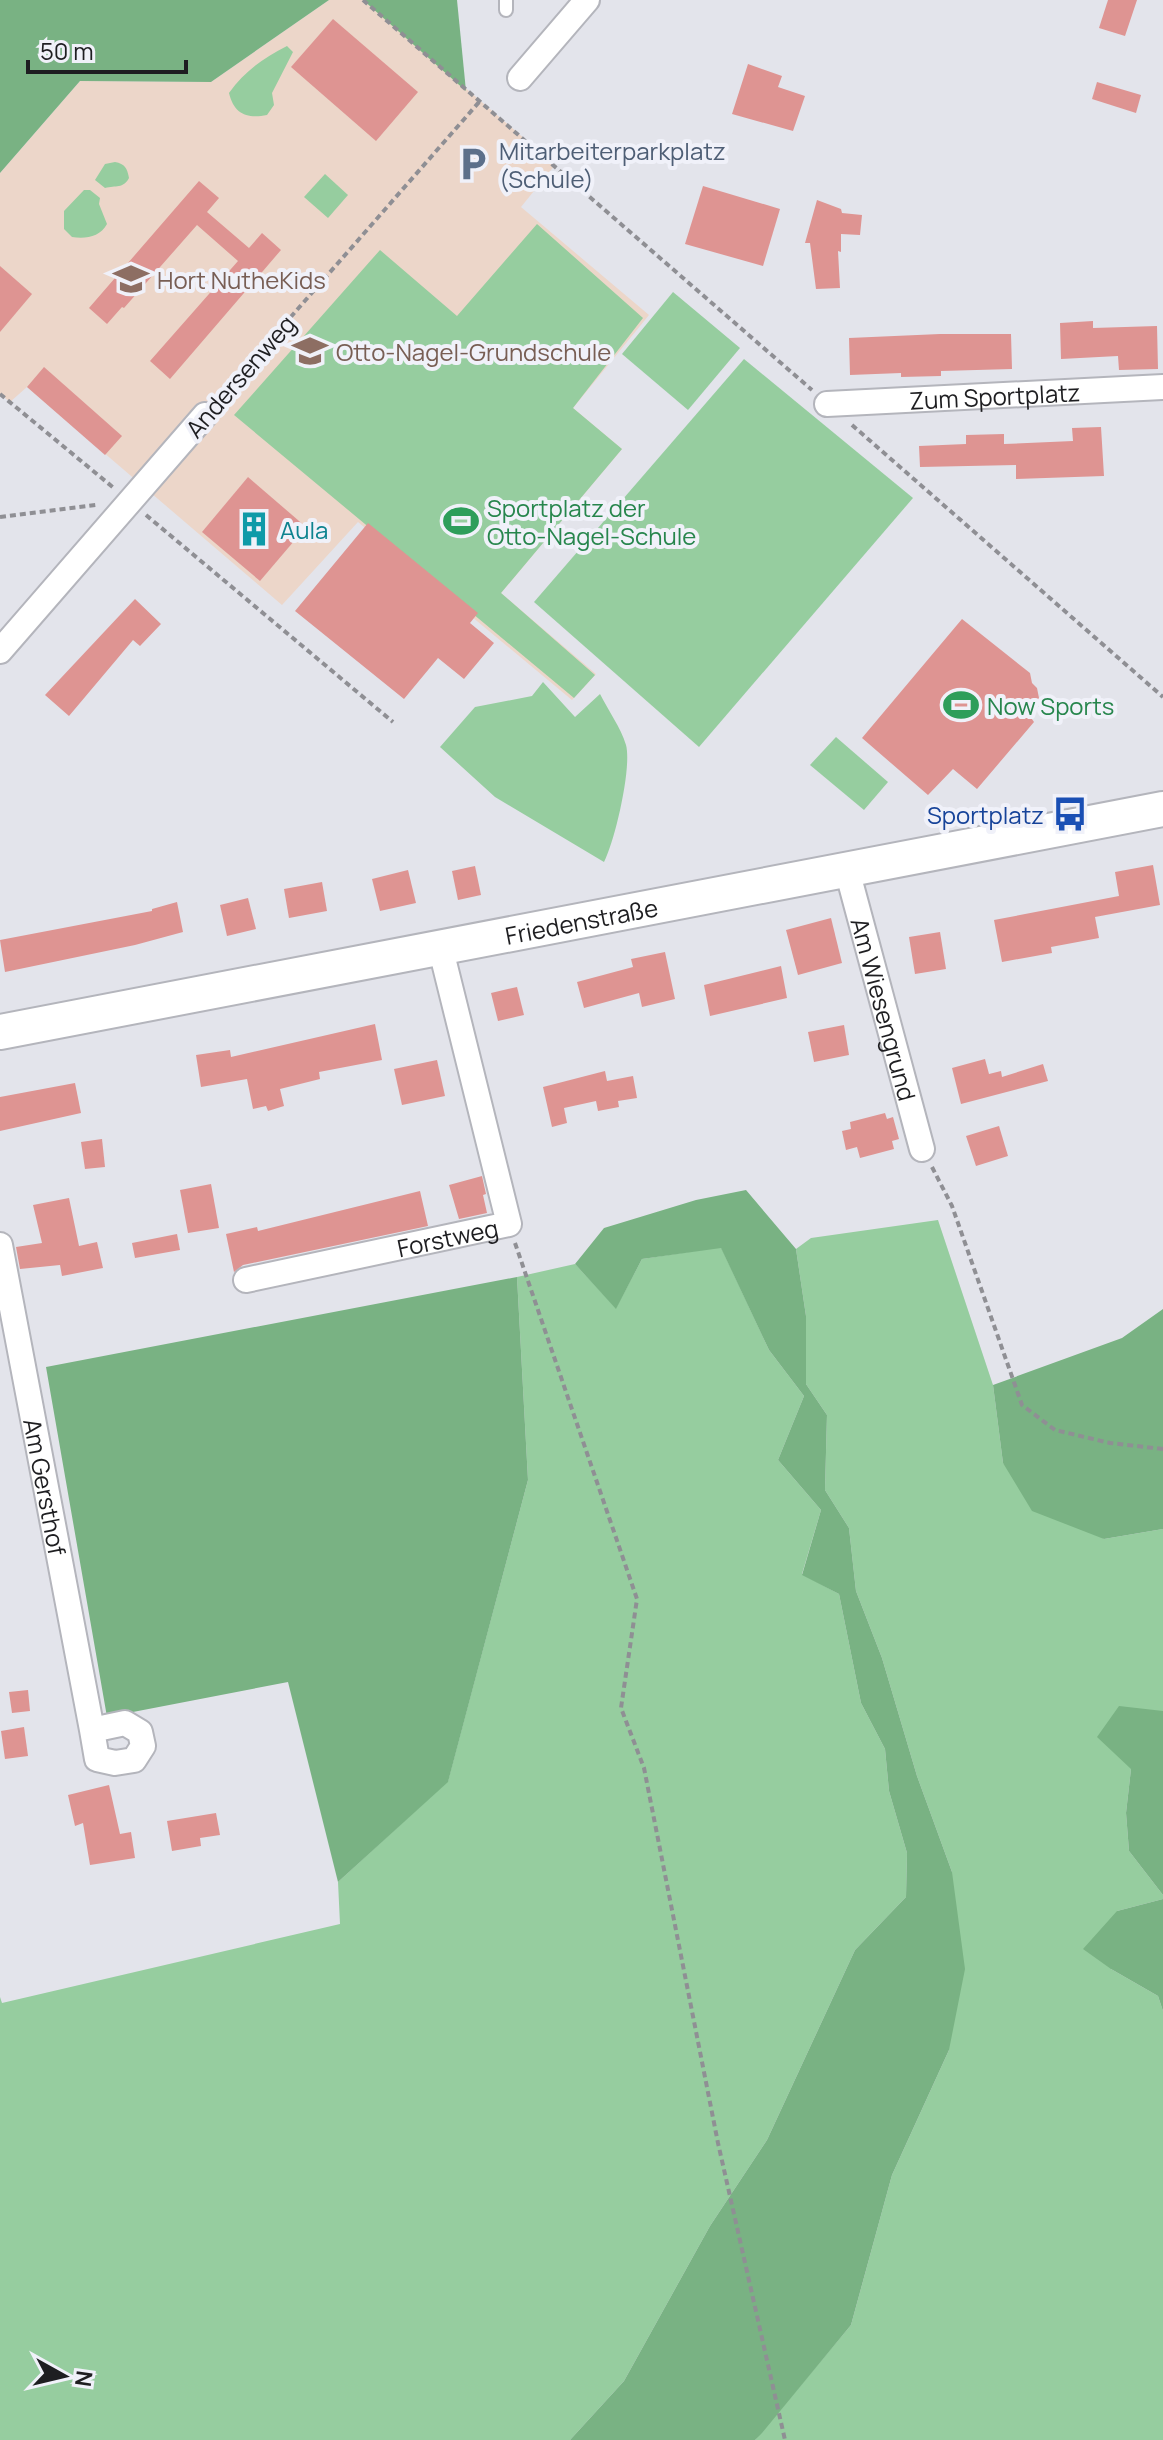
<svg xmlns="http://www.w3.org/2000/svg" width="1163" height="2440" font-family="Manrope,sans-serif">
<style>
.education{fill:#ecd6c9}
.green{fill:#96cd9f}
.forest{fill:#79b283}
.building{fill:#de9492}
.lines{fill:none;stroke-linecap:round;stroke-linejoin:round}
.service-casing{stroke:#b4b5bc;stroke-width:16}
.minor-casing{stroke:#b4b5bc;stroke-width:28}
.secondary-casing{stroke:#b4b5bc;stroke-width:38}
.path{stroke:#8f8f94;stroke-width:4;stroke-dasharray:6 4;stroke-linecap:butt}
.service{stroke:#fff;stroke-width:12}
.minor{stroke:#fff;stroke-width:24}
.secondary{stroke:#fff;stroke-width:34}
.labels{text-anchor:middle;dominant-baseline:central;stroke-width:8;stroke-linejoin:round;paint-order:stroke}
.service-label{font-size:24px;fill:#4e5e75;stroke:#f0f1f9;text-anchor:start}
.education-label{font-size:24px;fill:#785e54;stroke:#f0f1f9;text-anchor:start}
.street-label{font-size:24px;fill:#1e1e21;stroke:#f0f1f9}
.leisure-label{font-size:24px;fill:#27864d;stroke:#f0f1f9;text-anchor:start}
.culture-label{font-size:24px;fill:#0d838f;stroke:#f0f1f9;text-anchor:start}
.transit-label{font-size:24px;fill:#164399;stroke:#f0f1f9;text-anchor:end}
</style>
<rect width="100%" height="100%" fill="#e3e4eb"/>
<polygon class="education" points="329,0 363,0 555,165 521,207 649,315 573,408 622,449 501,593 596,674 572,700 358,522 282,605 27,387 10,402 0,394 0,173 80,81 211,82"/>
<g class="green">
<path d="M287,46L293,52L272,93L274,105L267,115C247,119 234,114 229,93C244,72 263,58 287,46Z"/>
<path d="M115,162C125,164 127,168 129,178C123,189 116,185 105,188L95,180L105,164Z"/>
<polygon points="325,174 348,195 328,218 304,197"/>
<path d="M84,190H90L100,198L99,204L107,224C100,237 86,239 72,237L64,229V211Z"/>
<polygon points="537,224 643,318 573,408 622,449 501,593 595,675 574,698 234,415 380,250 457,316"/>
<polygon points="673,292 740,348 688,410 622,354"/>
<polygon points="744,359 913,498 699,747 534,602"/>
<path d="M543,682L575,717L600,694C608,710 621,728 626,745C632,767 615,841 604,862L495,797L440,747L475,707L532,696Z"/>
<polygon points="836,737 888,782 864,810 810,765"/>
<polygon points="938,1220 993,1385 1003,1463 1104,1539 1163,1529 1163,1713 1131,1769 1126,1813 1129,1851 1163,1895 1163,1899 1117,1911 1111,1969 1158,1996 1163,2011 1163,2440 755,2440 851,2325 892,2175 949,2050 952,1872 917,1776 882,1658 856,1591 849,1528 825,1490 827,1415 806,1384 806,1316 796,1249 811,1238"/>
<polygon points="721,1247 769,1350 804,1396 778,1460 821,1510 802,1574 839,1594 861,1703 885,1749 889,1791 907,1853 906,1897 855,1950 767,2140 710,2226 624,2381 570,2440 0,2440 0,1997 2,2003 340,1924 338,1882 448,1781 528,1480 517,1277 575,1264 616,1308 642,1259"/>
</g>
<g class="forest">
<polygon points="0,0 329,0 211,82 80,81 0,173"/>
<polygon points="363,0 457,0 466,91"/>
<polygon points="746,1190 796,1249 806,1316 806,1384 827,1415 825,1490 849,1528 856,1591 882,1658 917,1776 952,1872 965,1969 949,2050 892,2175 851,2325 762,2433 755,2440 570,2440 624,2381 710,2226 767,2140 855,1950 906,1897 907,1853 889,1791 885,1749 861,1703 839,1594 802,1575 821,1510 778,1460 804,1396 769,1350 721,1248 642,1259 616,1309 575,1264 604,1228 696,1200"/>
<polygon points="517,1277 528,1480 448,1782 338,1882 288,1682 107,1717 46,1367"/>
<polygon points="1163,1309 1163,1529 1104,1539 1032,1511 1003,1463 993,1385 1122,1338"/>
<polygon points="1119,1706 1163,1711 1163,1895 1129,1851 1126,1813 1131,1769 1097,1737"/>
<polygon points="1163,1899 1163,2011 1158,1996 1111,1969 1083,1949 1117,1911"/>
</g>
<g class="building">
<polygon points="1108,0 1137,0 1125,36 1099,28"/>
<polygon points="333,19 418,92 376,141 291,67"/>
<polygon points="748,64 782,76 778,87 805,96 793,131 732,114"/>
<polygon points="1097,82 1141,95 1136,113 1092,99"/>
<polygon points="199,181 219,198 207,212 249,248 262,233 281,250 170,379 150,361 238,261 197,225 124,308 122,307 107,324 89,308"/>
<polygon points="703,186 780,209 763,266 685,244"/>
<polygon points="817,200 841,209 842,213 862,215 860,235 841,234 841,252 838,251 840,288 816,289 810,243 805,243"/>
<polygon points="0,266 32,294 0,332"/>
<polygon points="1093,321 1093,328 1157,326 1158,369 1119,370 1118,356 1061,359 1060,323"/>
<polygon points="940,334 1011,334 1012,369 941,371 941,376 901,377 901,373 850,375 849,338"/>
<polygon points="44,367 122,436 105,455 27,387"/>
<polygon points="1101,427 1104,476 1016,479 1016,465 920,467 919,446 966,444 966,435 1004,434 1004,444 1073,441 1072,428"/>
<polygon points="248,477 306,527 260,581 202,532"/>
<polygon points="368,523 478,613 470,623 494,643 464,679 438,658 404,699 295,611"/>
<polygon points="135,599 161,624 140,646 133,640 69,716 45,695"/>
<polygon points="962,619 1030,673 1032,683 1037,688 1039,698 1027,712 1034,722 977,789 953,769 928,795 862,738"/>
<polygon points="1153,865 1160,905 1095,917 1099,938 1051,947 1052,953 1002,962 994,920 1119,896 1115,872"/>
<polygon points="475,866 481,895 458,900 452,871"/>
<polygon points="408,870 416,903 380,911 372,879"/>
<polygon points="322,882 327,911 289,918 284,889"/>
<polygon points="248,898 256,929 227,936 220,905"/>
<polygon points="177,902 183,932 135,945 5,972 0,940 152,911 152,909"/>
<polygon points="831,918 842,963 798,975 786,930"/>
<polygon points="940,932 946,969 915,974 909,937"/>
<polygon points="665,952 675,999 642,1007 639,993 584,1008 577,982 633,967 631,959"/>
<polygon points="781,966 787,998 710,1016 704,985"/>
<polygon points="517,987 524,1015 498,1021 491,993"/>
<polygon points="375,1024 382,1060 319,1072 320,1079 280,1089 284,1106 268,1111 266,1106 253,1109 247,1079 201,1087 196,1055 230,1050 231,1057"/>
<polygon points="844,1025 849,1055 814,1062 808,1032"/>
<polygon points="985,1059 989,1074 1001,1071 1002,1077 1043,1064 1048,1081 961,1104 952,1068"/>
<polygon points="437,1060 445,1096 402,1105 394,1069"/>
<polygon points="605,1071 607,1081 633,1076 637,1098 618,1101 619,1107 598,1111 596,1101 564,1108 567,1123 552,1127 543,1087"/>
<polygon points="75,1083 81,1113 0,1131 0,1097"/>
<polygon points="885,1113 887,1119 893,1117 899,1139 892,1141 894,1149 860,1158 857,1147 846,1150 842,1131 851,1129 850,1122"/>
<polygon points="999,1126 1008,1156 976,1166 966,1136"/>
<polygon points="102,1139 105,1167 85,1169 81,1142"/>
<polygon points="482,1176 486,1194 483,1195 487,1213 459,1219 449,1185"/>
<polygon points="211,1184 219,1228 188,1233 180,1190"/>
<polygon points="420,1191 428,1226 243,1265 234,1272 226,1234 257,1227 258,1231"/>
<polygon points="69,1198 79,1246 97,1242 103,1268 62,1276 60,1265 20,1269 16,1247 42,1243 33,1205"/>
<polygon points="177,1234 180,1250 135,1258 132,1243"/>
<polygon points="28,1690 30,1711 12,1713 9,1692"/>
<polygon points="24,1727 28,1756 5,1759 1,1731"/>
<polygon points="109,1785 120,1834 131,1832 135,1858 90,1865 83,1823 75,1826 68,1795"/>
<polygon points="216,1813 220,1835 200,1838 201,1846 172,1851 167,1821"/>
</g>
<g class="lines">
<g class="service-casing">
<polyline id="service" points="506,0 506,10"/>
</g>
<g class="minor-casing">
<g id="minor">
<polyline points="520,78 587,0"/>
<path id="s1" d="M827,404L1163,387"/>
<polyline points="0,651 205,415"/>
<path id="s2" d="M847,870L922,1149"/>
<path id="s3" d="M0,1245L92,1730L97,1759L115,1763L134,1760L143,1746L140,1732L125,1723L92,1730"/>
<path id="s4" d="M246,1280L509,1224L440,946"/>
</g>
</g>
<g class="secondary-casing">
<g id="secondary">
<path id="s5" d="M0,1032L1163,809"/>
</g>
</g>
<g class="path">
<polyline points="363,0 812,390"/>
<polyline points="0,394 115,489"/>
<polyline points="218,400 480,101"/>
<polyline points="852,425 1163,697"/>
<polyline points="146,515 393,722"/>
<polyline points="0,517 96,505"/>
<polyline points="932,1167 952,1206 1022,1405 1055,1430 1110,1443 1163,1449"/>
<polyline points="515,1243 637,1599 621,1708 644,1768 718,2143 785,2440"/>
</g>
<use href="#service" class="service"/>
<use href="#minor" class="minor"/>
<use href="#secondary" class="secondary"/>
</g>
<defs>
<g id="parking-bare" transform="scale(2.76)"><path d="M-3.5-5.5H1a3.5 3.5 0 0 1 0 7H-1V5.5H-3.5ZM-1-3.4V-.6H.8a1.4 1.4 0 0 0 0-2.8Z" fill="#5c6f8a" stroke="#f0f1f9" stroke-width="2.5" paint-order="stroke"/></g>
<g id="school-bare" transform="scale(2.76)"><path d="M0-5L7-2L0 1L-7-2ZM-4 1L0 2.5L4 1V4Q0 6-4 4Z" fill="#8d6e63" stroke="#f0f1f9" stroke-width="2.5" paint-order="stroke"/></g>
<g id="stadium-bare" transform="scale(2.76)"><path d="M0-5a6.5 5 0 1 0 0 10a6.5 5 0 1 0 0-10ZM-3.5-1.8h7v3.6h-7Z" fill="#2e9e5b" stroke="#f0f1f9" stroke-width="2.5" paint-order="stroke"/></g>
<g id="building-bare" transform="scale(2.76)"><path d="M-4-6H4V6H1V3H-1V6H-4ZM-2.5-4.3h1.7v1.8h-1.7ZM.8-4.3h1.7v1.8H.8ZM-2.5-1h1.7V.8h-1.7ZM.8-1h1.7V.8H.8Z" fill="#0f9aa8" stroke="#f0f1f9" stroke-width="2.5" paint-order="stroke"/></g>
<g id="bus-bare" transform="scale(2.76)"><path d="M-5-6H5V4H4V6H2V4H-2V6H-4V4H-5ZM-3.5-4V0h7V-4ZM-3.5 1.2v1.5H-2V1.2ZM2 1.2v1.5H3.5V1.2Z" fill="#1a4fb4" stroke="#f0f1f9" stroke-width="2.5" paint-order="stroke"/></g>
</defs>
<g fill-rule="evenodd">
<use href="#parking-bare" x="473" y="164"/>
<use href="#school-bare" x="131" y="279"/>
<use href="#school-bare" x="310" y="351"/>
<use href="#stadium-bare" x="461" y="521"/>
<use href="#building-bare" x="254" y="529"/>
<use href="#stadium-bare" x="961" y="705"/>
<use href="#bus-bare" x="1070" y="814"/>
</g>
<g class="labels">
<g class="service-label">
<text x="499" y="150">Mitarbeiterparkplatz<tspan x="499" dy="28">(Schule)</tspan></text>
</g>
<g class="education-label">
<text x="157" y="279">Hort NutheKids</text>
<text x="336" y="351">Otto-Nagel-Grundschule</text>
</g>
<g class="street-label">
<text transform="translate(240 376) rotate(-49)">Andersenweg</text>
<text stroke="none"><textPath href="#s1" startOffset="168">Zum Sportplatz</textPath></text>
<text stroke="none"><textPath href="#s5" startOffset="592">Friedenstraße</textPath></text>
<text stroke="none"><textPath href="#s2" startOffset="144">Am Wiesengrund</textPath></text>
<text stroke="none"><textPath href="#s4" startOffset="206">Forstweg</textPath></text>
<text stroke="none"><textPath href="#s3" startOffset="246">Am Gersthof</textPath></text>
</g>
<g class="leisure-label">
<text x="487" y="507">Sportplatz der<tspan x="487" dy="28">Otto-Nagel-Schule</tspan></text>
<text x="987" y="705">Now Sports</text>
</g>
<g class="culture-label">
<text x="280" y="529">Aula</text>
</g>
<g class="transit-label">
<text x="1044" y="814">Sportplatz</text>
</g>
</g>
<g transform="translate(64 2376) rotate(98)" stroke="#f0f1f9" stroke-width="6" paint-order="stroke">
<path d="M0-6L14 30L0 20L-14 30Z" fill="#1e1e21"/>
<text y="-12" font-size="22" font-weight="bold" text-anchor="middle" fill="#1e1e21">N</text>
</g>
<path d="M28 60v12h158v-12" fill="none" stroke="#1e1e21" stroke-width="4"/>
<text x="40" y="60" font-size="24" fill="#1e1e21" stroke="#f0f1f9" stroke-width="6" paint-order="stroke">50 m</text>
</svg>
